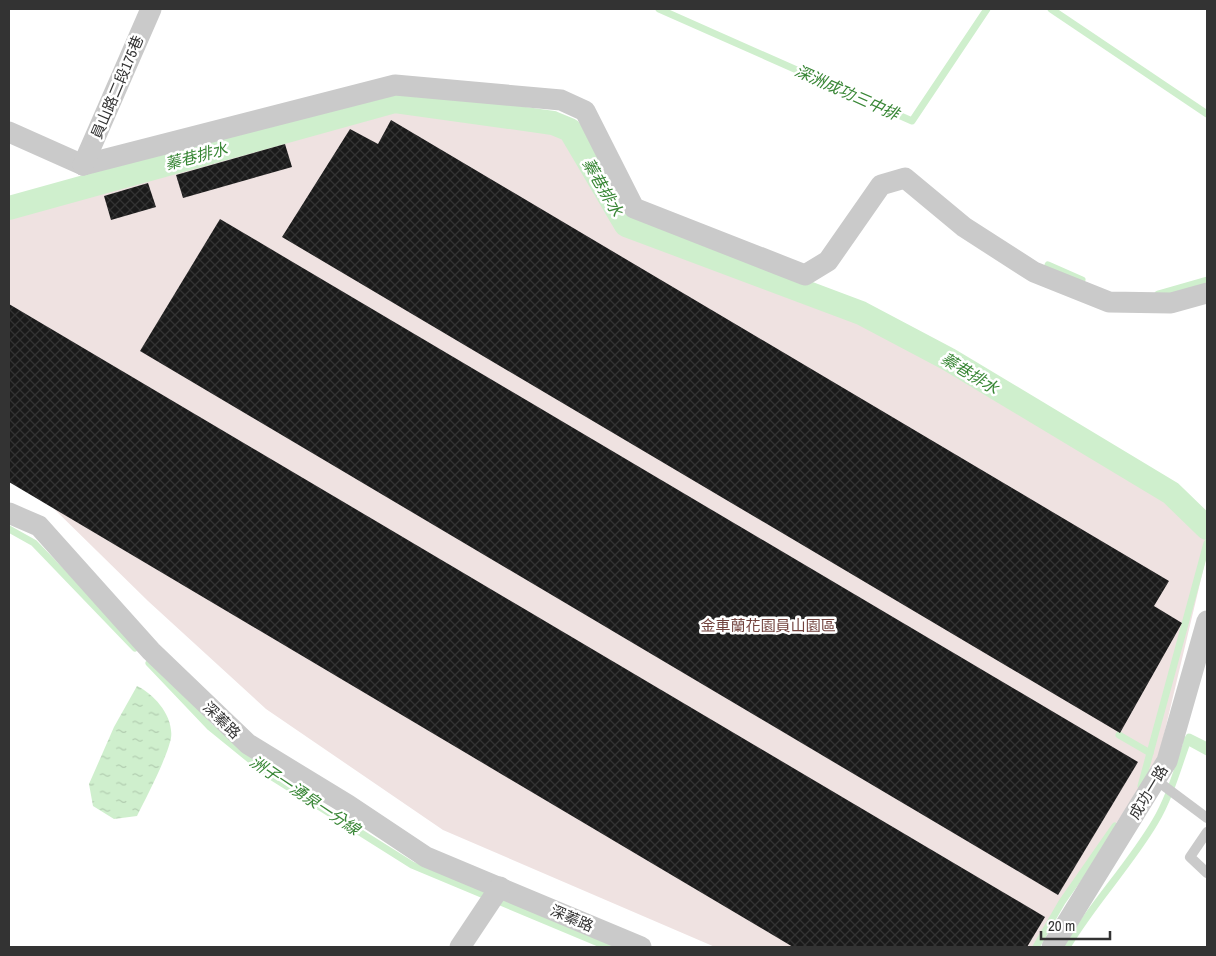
<svg xmlns="http://www.w3.org/2000/svg" width="1216" height="956" font-family="'Archivo Narrow','Noto Sans TC',sans-serif">
<style>
.garden{fill:#efe2e1}
.water{fill:url(#water-ripples)}
.lines{fill:none;stroke-linecap:round;stroke-linejoin:round}
.stream{stroke:#cfefcd;stroke-width:7}
.canal{stroke:#cfefcd;stroke-width:24}
.building{fill:url(#building-cross-hatch)}
.lane{stroke:#cacaca;stroke-width:10}
.street{stroke:#cacaca;stroke-width:21}
.labels{text-anchor:middle;dominant-baseline:central;stroke-width:5;stroke-linejoin:round;paint-order:stroke}
.street-label{font-size:15px;fill:#333;stroke:#fff}
.park-label{font-size:15px;fill:#72423d;stroke:#fff}
.water-label{font-size:16px;font-style:italic;fill:#388635;stroke:#fff}
</style>
<defs>
<pattern id="water-ripples" width="26" height="14" patternUnits="userSpaceOnUse" patternTransform="scale(1.25)"><rect width="26" height="14" fill="#cfefcd"/><path d="M2 4q2-2 4 0t4 0M15 11q2-2 4 0t4 0" fill="none" stroke="#b2cdb0"/></pattern>
<pattern id="building-cross-hatch" width="8" height="8" patternUnits="userSpaceOnUse" patternTransform="scale(1.25)"><rect width="8" height="8" fill="#1a1a1a"/><path d="M0 0l8 8M0 8l8-8" fill="none" stroke="#333"/></pattern>
</defs>
<rect width="100%" height="100%" fill="#fff"/>
<polygon class="garden" points="397,109 564,134 613,224 906,338 1166,490 1207,542 1207,554 1156,768 1066,892 1034,947 715,947 443,830 266,709 148,601 47,502 9,481 9,213 89,189"/>
<path class="water" d="M137,686C154,694 174,716 171,738C167,758 147,796 137,816L114,819L93,806L89,784L114,727Z"/>
<g class="lines">
<g class="stream">
<polyline points="659,9 912,121 987,9"/>
<polyline points="1051,9 1207,114"/>
<polyline points="1048,265 1082,280"/>
<polyline points="1158,294 1207,280"/>
<polyline points="9,529 34,543 135,648"/>
<polyline points="149,663 210,727 269,775 412,865 608,947"/>
<polyline points="1119,735 1150,753 1207,543"/>
<polyline points="1185,740 1207,752"/>
<polyline points="1141,786 1150,753"/>
<polyline points="1036,947 1062,902 1115,826"/>
<path d="M1067,947C1093,903 1129,866 1155,822C1171,795 1178,766 1189,737L1207,746"/>
</g>
<polyline class="canal" points="9,208 395,101 553,123 570,130 626,225 861,313 948,359 1171,493 1207,528"/>
</g>
<g class="building">
<polygon points="391,120 1169,581 1154,606 1182,623 1120,733 282,237 350,129 378,144"/>
<polygon points="285,144 292,167 183,198 176,175"/>
<polygon points="148,183 156,207 111,220 104,196"/>
<polygon points="220,219 1138,762 1058,895 140,351"/>
<polygon points="9,304 1045,917 1027,947 793,947 9,482"/>
</g>
<g class="lines">
<g class="lane">
<polyline points="1156,780 1207,818"/>
<polyline points="1207,832 1190,857 1207,873"/>
</g>
<g class="street">
<polyline points="9,132 83,165"/>
<polyline points="83,165 395,85 561,100 585,111 634,208 805,275 828,261 881,185 905,178 964,227 1034,272 1109,302 1171,303 1207,293"/>
<polyline points="83,165 151,9"/>
<polyline points="9,513 39,526 151,651 248,744 348,805 426,857 641,947"/>
<polyline points="460,947 500,887"/>
<polyline points="1052,947 1167,761 1207,621"/>
</g>
</g>
<g class="labels">
<g class="street-label">
<text transform="translate(117 87) rotate(-67)">員山路二段175巷</text>
<text transform="translate(222 720) rotate(44)">深蓁路</text>
<text transform="translate(1148 792) rotate(-59)">成功一路</text>
<text transform="translate(572 918) rotate(23)">深蓁路</text>
</g>
<g class="park-label">
<text x="768" y="625">金車蘭花園員山園區</text>
</g>
<g class="water-label">
<text transform="translate(847 92) rotate(24)">深洲成功三中排</text>
<text transform="translate(196 156) rotate(-15)">蓁巷排水</text>
<text transform="translate(603 187) rotate(60)">蓁巷排水</text>
<text transform="translate(970 373) rotate(31)">蓁巷排水</text>
<text transform="translate(305 795) rotate(34)">洲子一湧泉一分線</text>
</g>
</g>
<rect width="1216" height="956" fill="none" stroke="#333333" stroke-width="20"/>
<path d="M1041 931v8h69v-8" fill="none" stroke="#333333" stroke-width="2.5"/>
<text x="1048" y="931" font-size="15" fill="#333333" stroke="#ffffff" stroke-width="4" paint-order="stroke">20 m</text>
</svg>
